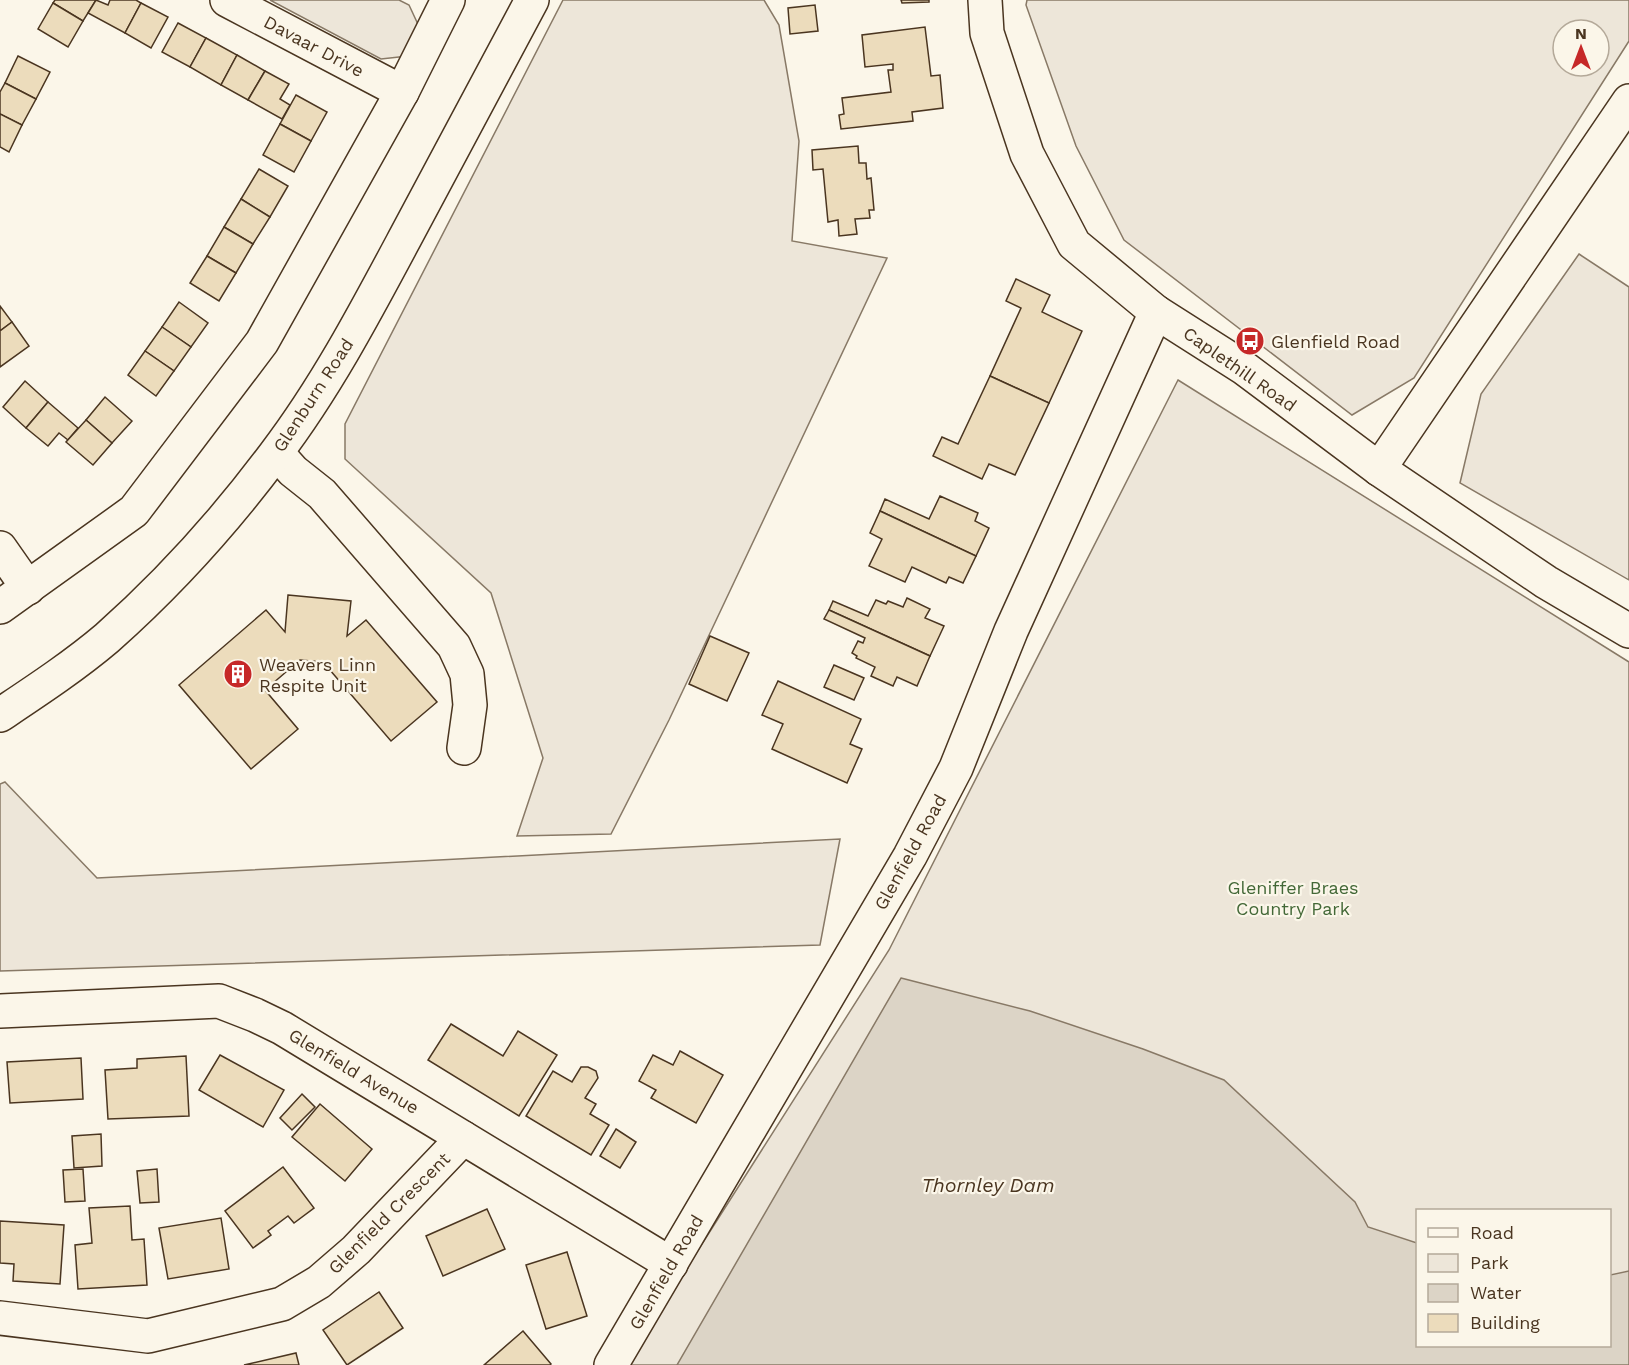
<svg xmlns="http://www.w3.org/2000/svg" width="1629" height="1365" font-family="'Work Sans',sans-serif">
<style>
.green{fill:#ede6d9;stroke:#887966;stroke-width:1.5;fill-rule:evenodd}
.water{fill:#dcd4c6;stroke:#887966;stroke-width:1.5}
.building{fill:#ecdcbc;stroke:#4a3520;stroke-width:1.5}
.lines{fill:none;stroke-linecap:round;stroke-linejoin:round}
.minor-casing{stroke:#4a3520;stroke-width:36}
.major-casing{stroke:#4a3520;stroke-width:36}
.minor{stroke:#fbf6e9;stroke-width:33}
.major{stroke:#fbf6e9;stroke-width:33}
.labels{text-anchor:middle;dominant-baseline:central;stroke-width:4.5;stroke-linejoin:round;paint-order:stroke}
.street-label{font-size:18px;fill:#4a3520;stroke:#fbf6e9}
.poi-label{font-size:18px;fill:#4a3520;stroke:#fbf6e9;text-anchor:start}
.park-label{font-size:18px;fill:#436837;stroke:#fbf6e9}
.water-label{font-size:20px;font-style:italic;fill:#4a3520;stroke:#fbf6e9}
</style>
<rect width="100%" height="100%" fill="#fbf6e9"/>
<g class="green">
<polygon points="270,0 399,0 409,5 422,33 408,56 381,59"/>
<polygon points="563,0 764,0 779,25 799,141 792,241 887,258 669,720 611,834 517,836 543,758 491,593 345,459 345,424"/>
<path d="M1027,0H1629V41L1414,378L1352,415L1124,240L1076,146L1026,5ZM1563,30H1599V66H1563Z"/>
<polygon points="1579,254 1629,287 1629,580 1460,483 1481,394"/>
<path d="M1178,380L1629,662V1365H625L889,950ZM1418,1210H1610V1346H1418Z"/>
<polygon points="5,782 97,878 840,839 820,945 0,971 0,784"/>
</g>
<polygon class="water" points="901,978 1030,1011 1143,1049 1224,1080 1355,1202 1368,1227 1417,1243 1418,1346 1610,1346 1610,1275 1629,1271 1629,1365 677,1365"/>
<g class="building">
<polygon points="55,0 96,0 83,21 53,3"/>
<polygon points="96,0 108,5 110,0 136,0 141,3 125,33 88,13"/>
<polygon points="901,0 929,0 929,2 902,3"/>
<polygon points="53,3 83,21 68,47 38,29"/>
<polygon points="141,3 168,17 151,48 125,33"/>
<polygon points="815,5 818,31 790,34 788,8"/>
<polygon points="178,23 206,38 190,67 162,52"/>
<polygon points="925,27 931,76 940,75 943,108 912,112 913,121 841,129 839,115 844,114 842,98 891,92 888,70 893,70 893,64 865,67 862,35"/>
<polygon points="206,38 237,55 221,85 190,67"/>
<polygon points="237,55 265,71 248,100 221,85"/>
<polygon points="18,56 50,72 36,99 5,83"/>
<polygon points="265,71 289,84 280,99 290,105 282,119 248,100"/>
<polygon points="5,83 36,99 22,125 0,114 0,92"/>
<polygon points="296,95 327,112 311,141 280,124"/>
<polygon points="0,114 22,125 9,152 0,147"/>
<polygon points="280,124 311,141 294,172 263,155"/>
<polygon points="858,146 859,163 866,163 867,179 871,178 874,210 869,210 870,218 855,219 857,234 839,236 838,220 828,222 823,169 813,170 812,150"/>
<polygon points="259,169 288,186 270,217 241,199"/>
<polygon points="241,199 270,217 253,244 224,227"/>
<polygon points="224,227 253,244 236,273 207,256"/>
<polygon points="207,256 236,273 219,301 190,283"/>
<polygon points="1016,279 1050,295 1042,312 1082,331 1049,403 990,376 1021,308 1006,301"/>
<polygon points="179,302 208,323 191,347 162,327"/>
<polygon points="0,306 12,322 0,331"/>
<polygon points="12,322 29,346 0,367 0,331"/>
<polygon points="162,327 191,347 174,371 145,351"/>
<polygon points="145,351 174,371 156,396 128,375"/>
<polygon points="990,376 1049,403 1015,475 989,464 982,479 933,456 942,437 958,444"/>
<polygon points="25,381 48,402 26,428 3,407"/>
<polygon points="105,397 132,421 112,443 86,420"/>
<polygon points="48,402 78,428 68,440 59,433 48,446 26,428"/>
<polygon points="86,420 112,443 93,465 66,442"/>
<polygon points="940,496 978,513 975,521 989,528 976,556 880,511 885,499 929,519"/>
<polygon points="880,511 976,556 963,583 949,577 946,583 912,567 905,582 869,566 882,539 870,533"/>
<polygon points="288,595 351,601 347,636 366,620 437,702 391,741 323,662 300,660 265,690 298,729 251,769 179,685 266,610 285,632"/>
<polygon points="907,598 930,609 925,618 944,626 930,656 829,610 833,601 868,616 876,600 886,604 888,601 903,607"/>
<polygon points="829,610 930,656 917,686 897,677 893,686 871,676 875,667 856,658 857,656 852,653 858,641 863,643 865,638 824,619"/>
<polygon points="710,636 749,653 727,701 689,684"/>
<polygon points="834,665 864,678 854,700 824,687"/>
<polygon points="778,681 861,719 850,744 862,749 847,783 772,749 783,724 762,715"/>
<polygon points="451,1024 503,1056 518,1031 557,1055 519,1116 428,1060"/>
<polygon points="680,1051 723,1075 696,1123 651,1098 656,1090 639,1081 653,1055 673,1065"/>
<polygon points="220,1055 284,1090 263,1127 199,1090"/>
<polygon points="186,1056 189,1116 108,1119 105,1070 137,1068 137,1059"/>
<polygon points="81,1058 83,1099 10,1103 7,1062"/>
<polygon points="581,1067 588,1067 596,1071 598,1078 585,1098 596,1104 590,1114 609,1125 591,1155 526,1116 553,1071 572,1082"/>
<polygon points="302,1094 315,1107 292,1130 280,1118"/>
<polygon points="320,1104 372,1149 345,1181 292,1137"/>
<polygon points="616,1129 636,1142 620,1168 600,1156"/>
<polygon points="101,1134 102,1166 74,1168 72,1136"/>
<polygon points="283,1167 314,1208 294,1223 288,1216 268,1231 271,1235 253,1248 225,1211"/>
<polygon points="83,1169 85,1201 65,1202 63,1170"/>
<polygon points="157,1169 159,1202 140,1203 137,1171"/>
<polygon points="130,1206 132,1240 144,1239 147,1285 78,1289 75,1245 92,1243 89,1208"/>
<polygon points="487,1209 505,1249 443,1276 426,1236"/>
<polygon points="221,1218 229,1269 168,1279 159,1228"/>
<polygon points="0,1221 64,1225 60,1284 13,1281 14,1264 0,1263"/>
<polygon points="567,1252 587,1316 546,1329 526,1265"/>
<polygon points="379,1292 403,1328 347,1365 323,1330"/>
<polygon points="523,1331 551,1364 550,1365 484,1365"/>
<polygon points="296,1353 299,1365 244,1365"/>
</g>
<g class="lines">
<g class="minor-casing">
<g id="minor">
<polyline points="227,0 402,92"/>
<polyline points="277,453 293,471 322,494 454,646 467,674 470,705 464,748"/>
<polyline points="1379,469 1629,101"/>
<polyline points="0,548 28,588"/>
<polyline points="0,607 134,511 262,342 402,92 448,0"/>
<path d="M0,715C36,691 74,666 107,638C169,583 225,521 275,454C326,387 366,311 406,236C448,158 490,79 532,0"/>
<polyline points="0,1011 219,1001 255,1015 282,1028 671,1264"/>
<polyline points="0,1318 148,1336 282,1304 319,1282 356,1250 463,1138"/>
<polyline points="611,1365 910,856 956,768 1011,631 1156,312"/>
</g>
</g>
<g class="major-casing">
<polyline id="major" points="985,0 987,33 1027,154 1074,244 1156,312 1244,368 1379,469 1546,582 1629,631"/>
</g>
<use href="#minor" class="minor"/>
<use href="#major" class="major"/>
</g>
<defs>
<g id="bus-disc" transform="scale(1.5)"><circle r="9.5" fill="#c62828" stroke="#fbf6e9"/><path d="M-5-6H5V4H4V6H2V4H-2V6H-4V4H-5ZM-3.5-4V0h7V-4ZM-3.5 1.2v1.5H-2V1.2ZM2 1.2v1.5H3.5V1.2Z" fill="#fff"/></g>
<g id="building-disc" transform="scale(1.5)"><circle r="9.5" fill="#c62828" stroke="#fbf6e9"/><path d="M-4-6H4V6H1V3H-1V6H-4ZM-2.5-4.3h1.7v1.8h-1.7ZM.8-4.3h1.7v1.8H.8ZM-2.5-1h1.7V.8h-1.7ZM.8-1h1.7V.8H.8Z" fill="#fff"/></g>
</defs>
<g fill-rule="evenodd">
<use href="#bus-disc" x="1250" y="341"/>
<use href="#building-disc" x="238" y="674"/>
</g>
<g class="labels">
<g class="street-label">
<text transform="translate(314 46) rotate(28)">Davaar Drive</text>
<text transform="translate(1240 369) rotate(35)">Caplethill Road</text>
<text transform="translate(313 395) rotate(-57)">Glenburn Road</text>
<text transform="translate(910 852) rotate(-61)">Glenfield Road</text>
<text transform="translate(354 1071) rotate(31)">Glenfield Avenue</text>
<text transform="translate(389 1213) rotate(-45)">Glenfield Crescent</text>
<text transform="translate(666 1272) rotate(-60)">Glenfield Road</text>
</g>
<g class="poi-label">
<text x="1271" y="341">Glenfield Road</text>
<text x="259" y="664">Weavers Linn<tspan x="259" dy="21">Respite Unit</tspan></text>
</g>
<g class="park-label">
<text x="1293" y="887">Gleniffer Braes<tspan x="1293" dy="21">Country Park</tspan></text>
</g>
<g class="water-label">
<text x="988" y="1185">Thornley Dam</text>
</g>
</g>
<rect x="1416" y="1209" width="195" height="138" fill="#fbf6e9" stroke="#b4a999" stroke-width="1.5"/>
<rect x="1428" y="1228" width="30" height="9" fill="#fbf6e9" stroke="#b4a999" stroke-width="1.5"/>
<text x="1470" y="1239" font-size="18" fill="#4a3520">Road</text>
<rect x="1428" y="1254" width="30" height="18" fill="#ede6d9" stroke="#b4a999" stroke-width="1.5"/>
<text x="1470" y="1269" font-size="18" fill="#4a3520">Park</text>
<rect x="1428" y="1284" width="30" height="18" fill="#dcd4c6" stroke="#b4a999" stroke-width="1.5"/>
<text x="1470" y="1299" font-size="18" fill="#4a3520">Water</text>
<rect x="1428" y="1314" width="30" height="18" fill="#ecdcbc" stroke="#b4a999" stroke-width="1.5"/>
<text x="1470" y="1329" font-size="18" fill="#4a3520">Building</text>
<g transform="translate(1581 48)"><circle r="28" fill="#fbf6e9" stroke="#b4a999" stroke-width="1.5"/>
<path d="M0-4.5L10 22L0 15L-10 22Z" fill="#c62828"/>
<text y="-9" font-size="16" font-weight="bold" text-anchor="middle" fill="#4a3520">N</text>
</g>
</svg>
